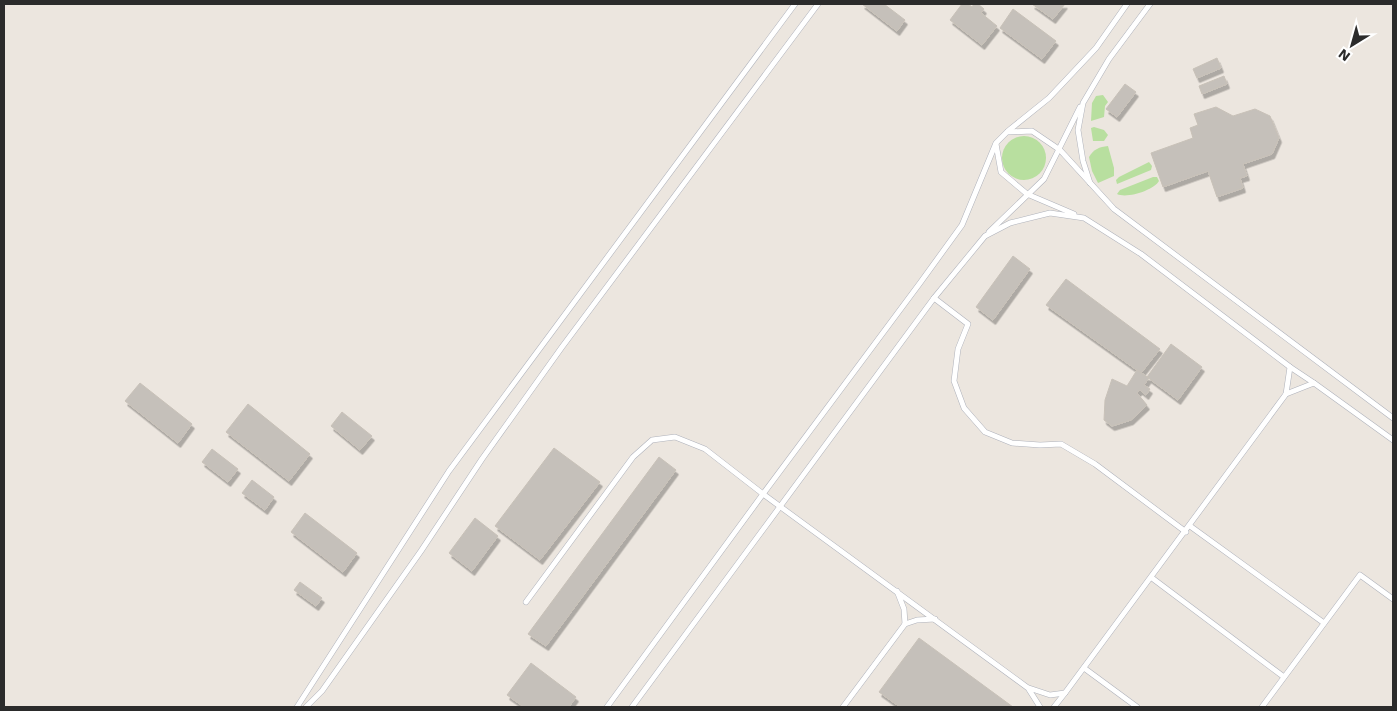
<svg xmlns="http://www.w3.org/2000/svg" width="1397" height="711" font-family="'Work Sans',sans-serif">
<style>
.green{fill:#b8df9f}
.building{fill:#c5c0ba;stroke:#c8c1b8;filter:url(#shadow)}
.lines{fill:none;stroke-linecap:round;stroke-linejoin:round}
.lane-casing{stroke:#afb2bb;stroke-width:6}
.lane{stroke:#fff;stroke-width:5}
</style>
<defs>
<filter id="shadow"><feDropShadow dx="2.5" dy="4.5" stdDeviation="0" flood-color="#0004"/></filter>
</defs>
<rect width="100%" height="100%" fill="#ece6df"/>
<g class="green">
<polygon points="1103,95 1108,102 1105,106 1104,117 1091,121 1092,103 1096,96"/>
<polygon points="1094,127 1104,130 1108,135 1104,141 1093,141 1091,128"/>
<circle cx="1024" cy="158" r="22"/>
<path d="M1108,146L1114,168V176L1098,183L1092,171L1089,157C1094,149 1099,147 1108,146Z"/>
<polygon points="1149,162 1152,166 1151,170 1117,184 1116,180 1119,177"/>
<path d="M1153,177H1157L1159,181C1154,190 1127,199 1117,194L1120,190Z"/>
</g>
<g class="building">
<polygon points="862,4 884,4 905,20 897,31"/>
<polygon points="962,4 968,4 972,7 974,4 978,4 984,9 981,13 997,26 982,45 950,20"/>
<polygon points="1032,4 1065,4 1053,19"/>
<polygon points="1013,9 1056,41 1042,59 1000,28"/>
<polygon points="1217,58 1221,68 1197,78 1193,69"/>
<polygon points="1224,76 1227,84 1202,94 1199,86"/>
<polygon points="1125,84 1136,92 1117,117 1106,109"/>
<polygon points="1216,107 1233,116 1255,109 1270,116 1279,138 1272,154 1243,164 1247,176 1240,178 1243,188 1217,197 1208,171 1163,187 1151,153 1193,138 1190,128 1198,125 1194,114"/>
<polygon points="1013,256 1030,269 993,320 976,307"/>
<polygon points="1066,279 1160,349 1141,373 1046,305"/>
<polygon points="1171,344 1202,367 1178,400 1147,377"/>
<polygon points="1137,370 1149,378 1144,385 1150,389 1146,395 1140,390 1137,393 1147,405 1131,420 1112,426 1104,420 1105,400 1112,379 1127,386"/>
<polygon points="140,383 192,424 178,443 125,401"/>
<polygon points="248,404 310,454 289,481 226,432"/>
<polygon points="342,412 372,436 360,450 331,426"/>
<polygon points="554,448 600,482 540,560 495,526"/>
<polygon points="212,449 238,469 228,482 202,462"/>
<polygon points="659,457 676,470 546,646 528,634"/>
<polygon points="252,480 274,497 265,510 242,493"/>
<polygon points="305,513 357,553 343,572 291,532"/>
<polygon points="475,518 498,536 472,571 449,553"/>
<polygon points="300,582 322,598 316,606 294,590"/>
<polygon points="919,638 1013,707 900,707 879,692"/>
<polygon points="531,663 576,697 569,707 524,707 507,695"/>
</g>
<g class="lines">
<g class="lane-casing">
<g id="lane">
<polyline points="1008,131 1049,98 1096,48 1127,4"/>
<polyline points="996,144 1001,172 1027,194 1074,214"/>
<polyline points="1090,183 1083,161 1078,130 1083,103 1109,59 1150,4"/>
<polyline points="989,232 1044,179 1080,107"/>
<polyline points="934,298 985,236 1010,223 1050,213 1084,218 1141,254 1290,367 1286,394"/>
<polyline points="1290,367 1314,383"/>
<polyline points="1190,526 1324,623"/>
<polyline points="1152,578 1284,677"/>
<polyline points="897,591 904,609 905,624"/>
<polyline points="526,602 633,457 652,440 675,437 705,449 763,494 1028,688 1040,707"/>
<polyline points="1084,668 1137,707"/>
<polyline points="1029,688 1050,695 1065,693 1286,394 1314,383 1393,440"/>
<polyline points="297,707 449,471 795,4"/>
<polyline points="306,707 322,691 421,551 482,459 562,347 818,4"/>
<polyline points="607,707 763,494 920,283 962,225 996,143 1007,132 1032,131 1060,150 1114,209 1393,418"/>
<polyline points="632,707 934,298 968,324 958,349 954,381 964,408 985,432 1012,443 1040,445 1061,444 1095,464 1186,532"/>
<polyline points="843,707 905,624 917,620 935,619"/>
<polyline points="1054,707 1065,693"/>
<polyline points="1262,707 1360,575 1393,599"/>
</g>
</g>
<use href="#lane" class="lane"/>
</g>
<rect width="1397" height="711" fill="none" stroke="#2b2b2b" stroke-width="10"/>
<g transform="translate(1352 45) rotate(217)" stroke="#ffffff" stroke-width="4" paint-order="stroke">
<path d="M0-4L9 19L0 12L-9 19Z" fill="#2b2b2b"/>
<text y="-8" font-size="14" font-weight="bold" text-anchor="middle" fill="#2b2b2b">N</text>
</g>
</svg>
